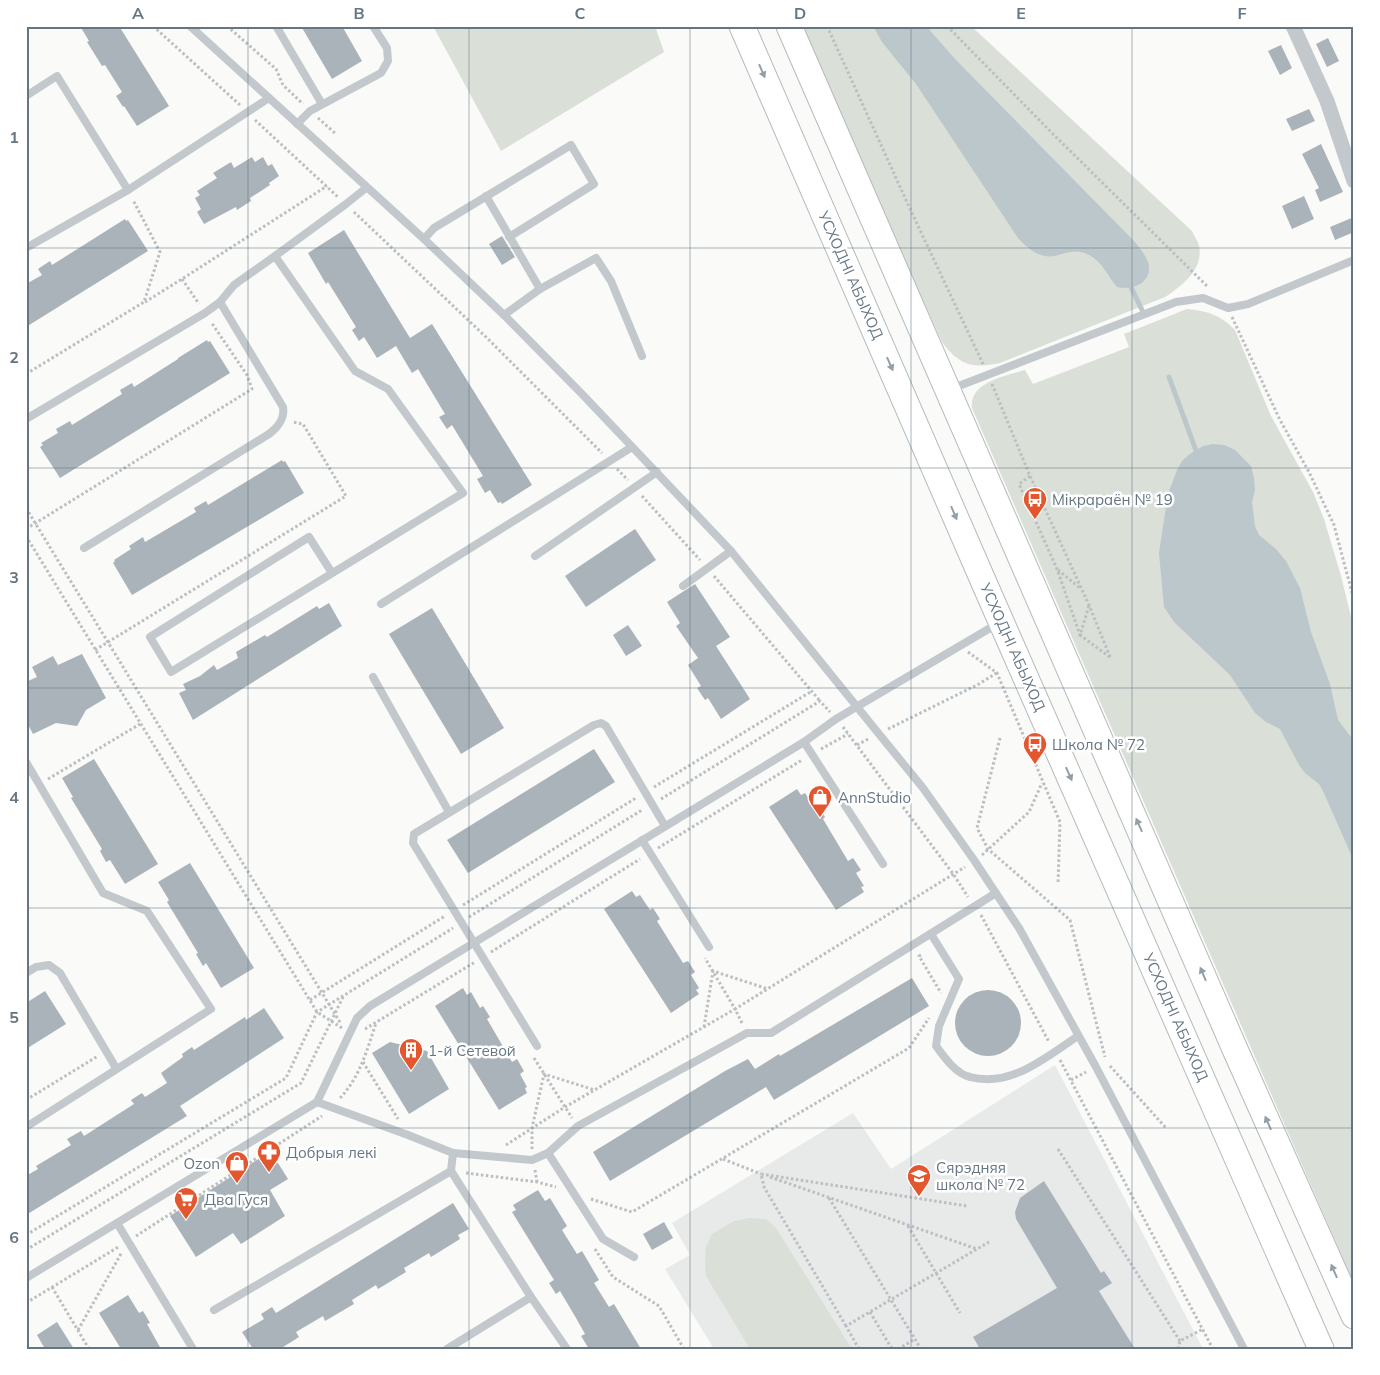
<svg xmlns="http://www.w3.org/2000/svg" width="1380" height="1375" font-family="Mulish,sans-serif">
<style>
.built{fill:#e8e9e9}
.green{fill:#dadfd7}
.water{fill:#bbc7cb}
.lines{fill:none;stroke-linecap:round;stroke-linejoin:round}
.stream{stroke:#bbc7cb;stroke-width:5}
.building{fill:#aab3b9}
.primary-casing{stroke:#b5babe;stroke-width:27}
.path{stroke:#bbbfc2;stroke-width:3;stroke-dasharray:2.5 2.5;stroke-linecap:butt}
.lane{stroke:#c3c8cc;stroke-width:8}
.street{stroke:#c3c8cc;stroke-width:15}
.primary{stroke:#fff;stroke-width:25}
.oneway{fill:#939fa8}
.grid{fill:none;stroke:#657683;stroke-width:1;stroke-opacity:0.55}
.labels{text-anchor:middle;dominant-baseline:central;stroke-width:5;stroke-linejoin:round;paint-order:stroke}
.street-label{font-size:15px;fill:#657683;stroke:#fff}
.poi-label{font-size:15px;fill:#657683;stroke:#fff;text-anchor:start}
.neatline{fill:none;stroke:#657683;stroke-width:2}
.grid-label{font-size:16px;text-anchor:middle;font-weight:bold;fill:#657683}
</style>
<rect width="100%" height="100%" fill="#fafaf8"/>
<polygon class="built" points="1055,1065 1203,1349 714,1349 665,1269 690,1255 672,1223 853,1113 891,1169"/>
<g class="green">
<polygon points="433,26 655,26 664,52 501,151"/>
<path d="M798,26H971L1192,231C1194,236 1198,241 1199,246C1204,269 1182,286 1165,297L1000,363C972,369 959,365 942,342Z"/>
<path d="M1187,309C1207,311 1221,315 1235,330L1271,416L1313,492L1324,519L1341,576L1354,629V1284L972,408C969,382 1006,376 1025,370L1033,384L1129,347L1124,334Z"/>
<polygon points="749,1218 766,1219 776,1228 852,1349 750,1349 706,1276 705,1262 706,1247 712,1234 734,1221"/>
</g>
<g class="water">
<path d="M873,26H926L956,60L1134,241C1139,247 1145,254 1148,262C1154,281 1134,291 1117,287C1108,277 1103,262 1089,255C1062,241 1053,276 1018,238L916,84L882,42Z"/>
<polygon points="1213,444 1224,445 1235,450 1251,466 1254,478 1255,490 1252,502 1255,526 1259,535 1276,549 1286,561 1300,588 1311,632 1330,684 1338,720 1354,741 1354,861 1323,791 1319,784 1305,773 1299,765 1280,729 1266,722 1255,713 1230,675 1174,622 1164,607 1159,553 1168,494 1177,470 1182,461 1190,454 1203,446"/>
</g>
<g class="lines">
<g class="stream">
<polyline points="1129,283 1143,312"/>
<polyline points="1169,377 1198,456"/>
</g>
</g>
<g class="building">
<polygon points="80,26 119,26 169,106 137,126 124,106 123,107 116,96 122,92 105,65 102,66 87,42 89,41"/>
<polygon points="301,26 342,26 362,61 332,79"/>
<polygon points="1328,38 1339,61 1327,67 1316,44"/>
<polygon points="1281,45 1292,68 1280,75 1268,51"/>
<polygon points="1309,109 1315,121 1292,131 1286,119"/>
<polygon points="1321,144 1343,192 1320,202 1315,190 1319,188 1302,154"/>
<polygon points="252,157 255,162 263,157 268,166 272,164 279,176 269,183 270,185 250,198 251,201 237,210 236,207 204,224 197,212 201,209 195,198 200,195 197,191 217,178 213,173 231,162 234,168"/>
<polygon points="1304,196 1314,219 1292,229 1282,206"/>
<polygon points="1354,217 1354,232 1335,240 1330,227"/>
<polygon points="125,219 126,221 128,220 148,251 26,327 26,284 42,275 38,269 50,261 52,265"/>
<polygon points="344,230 410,338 432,324 532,485 502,504 501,502 498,503 490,490 485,493 477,479 483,476 452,425 447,429 439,417 445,414 418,369 412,373 396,346 377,358 364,337 359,341 352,330 356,327 328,282 326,284 308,253"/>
<polygon points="502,236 515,257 502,265 489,244"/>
<polygon points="207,340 208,342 210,341 230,373 60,478 40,447 43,445 41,443 58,433 56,429 70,421 72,425 122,394 120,390 132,383 134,387 178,359 178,358"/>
<polygon points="282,460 283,462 285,461 304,493 132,595 113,563 115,561 114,560 131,549 129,546 143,537 145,542 196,512 194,508 206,501 208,505"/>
<polygon points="635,529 656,560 586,607 565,576"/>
<polygon points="695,584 730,637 716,646 750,699 721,719 708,698 705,700 697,688 701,686 688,665 698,658 676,626 680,623 667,602"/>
<polygon points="329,603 342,626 193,720 179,693 186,690 183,684 200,676 214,665 217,670 238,658 236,652 265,635 267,637 317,606 319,609"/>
<polygon points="432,608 504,728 461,754 389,634"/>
<polygon points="628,625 642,646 626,656 613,635"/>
<polygon points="82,654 106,698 86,710 77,726 56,723 33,734 26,721 26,682 37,677 32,667 53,656 58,665"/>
<polygon points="594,749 615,782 468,873 447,840"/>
<polygon points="94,759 158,864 125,884 110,860 106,862 100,851 102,849 71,798 73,797 62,778"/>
<polygon points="797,789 801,795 805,793 815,808 818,806 825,817 823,819 848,861 853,858 861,870 856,873 864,886 861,887 864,892 836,910 769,807"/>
<polygon points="190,863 254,968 221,988 206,963 203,966 196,954 198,953 167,902 169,900 158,882"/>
<polygon points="632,891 636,897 640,895 650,910 653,908 660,919 657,921 683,963 688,961 695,972 691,975 699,988 696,990 699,994 671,1013 604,909"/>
<polygon points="912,978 929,1006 774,1100 766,1087 610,1181 593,1152 725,1071 748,1059 755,1069 779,1054 780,1056"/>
<polygon points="463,988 467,995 471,992 480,1008 483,1006 490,1017 487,1019 512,1062 517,1059 524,1071 520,1074 527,1087 525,1088 527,1093 499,1110 435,1006"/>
<circle cx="988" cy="1023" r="33"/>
<polygon points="45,991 66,1024 26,1049 26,1003"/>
<polygon points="264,1008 284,1038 180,1106 187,1116 26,1215 26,1176 38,1169 36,1166 71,1145 67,1139 81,1131 84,1136 134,1104 131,1100 142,1093 145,1097 167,1083 161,1073 183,1057 182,1054 192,1047 194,1050 245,1017 246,1020"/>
<polygon points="390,1042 427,1051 449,1089 409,1114 372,1053"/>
<polygon points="263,1156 278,1163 288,1179 270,1190 285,1216 241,1244 233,1233 196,1257 170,1216"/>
<polygon points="1044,1181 1101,1273 1104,1271 1112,1283 1099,1291 1135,1349 980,1349 973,1337 1057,1288 1016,1219 1015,1212 1020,1198"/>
<polygon points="538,1190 545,1201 550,1198 567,1226 562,1230 577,1254 582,1251 599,1280 594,1283 609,1307 614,1304 641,1349 589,1349 581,1336 585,1334 576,1318 560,1291 556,1294 549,1283 554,1280 512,1212 516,1210 513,1205"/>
<polygon points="453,1203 469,1229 458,1235 460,1239 431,1257 429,1253 404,1268 406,1272 378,1289 376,1285 352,1300 354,1304 325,1321 323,1316 296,1332 299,1337 280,1349 253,1349 242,1332 264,1319 261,1314 272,1307 276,1313"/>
<polygon points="664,1222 673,1238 652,1250 643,1234"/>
<polygon points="128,1295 139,1313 143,1311 150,1323 147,1324 161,1349 121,1349 99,1313"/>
<polygon points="57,1322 74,1349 45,1349 37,1335"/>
</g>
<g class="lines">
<g class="primary-casing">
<g id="primary">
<polyline points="742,26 985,585 1321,1349"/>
<polyline points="789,26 1234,1047 1354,1316"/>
</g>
</g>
<g class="path">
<polyline points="153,26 240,105"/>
<polyline points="227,26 276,69 283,85 303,104"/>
<polyline points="827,26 911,211 984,366"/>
<polyline points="947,26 1051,132 1208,287"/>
<polyline points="318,118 336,134"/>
<polyline points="255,120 338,197"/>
<polyline points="354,212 486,337 602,453"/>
<polyline points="182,279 199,304"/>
<polyline points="145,302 182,279 327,186"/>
<polyline points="1232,317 1280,420 1309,472 1334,525 1354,600"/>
<polyline points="26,374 144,302 160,252 133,200"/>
<polyline points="992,384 1030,476 1089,605 1111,659"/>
<polyline points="617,469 628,480"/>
<polyline points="1030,476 1019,484 1057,569 1080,635 1077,636"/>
<polyline points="642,496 700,560"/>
<polyline points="26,508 341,1024"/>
<polyline points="26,529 252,389 247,375 211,322"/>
<polyline points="26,536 317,1012 342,1028"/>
<polyline points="1058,570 1080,588"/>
<polyline points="714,576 820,701"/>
<polyline points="1089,606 1080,635 1111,658"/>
<polyline points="95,650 346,496 303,424 293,422"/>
<polyline points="968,652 997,673 1060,822 1058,884"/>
<polyline points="843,727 954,875 968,897"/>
<polyline points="888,729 979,684 998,672"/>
<polyline points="1000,738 977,828 988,849 1070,920 1105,1057"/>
<polyline points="857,745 870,738"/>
<polyline points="821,749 848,734"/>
<polyline points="48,779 140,724"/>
<polyline points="654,787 812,691"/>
<polyline points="661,799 820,701 830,712"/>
<polyline points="658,848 802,760"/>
<polyline points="982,855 1029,812 1042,783"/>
<polyline points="463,905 636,798"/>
<polyline points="981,915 1049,1042"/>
<polyline points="469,917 642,810"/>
<polyline points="491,952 640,859"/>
<polyline points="921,955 919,956 941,993"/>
<polyline points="310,1000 445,916"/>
<polyline points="742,1023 735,1009 965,867"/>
<polyline points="704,1027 713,971 768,989"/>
<polyline points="365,1029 475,962"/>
<polyline points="534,1058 572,1118"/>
<polyline points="1060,1060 1213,1349"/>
<polyline points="363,1062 398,1119"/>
<polyline points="1110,1066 1167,1129"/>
<polyline points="1071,1080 1086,1072"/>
<path d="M340,1098C360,1077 367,1050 376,1023"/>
<polyline points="26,1100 98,1056"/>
<polyline points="506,1145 565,1107 735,1009 705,958"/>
<polyline points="532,1149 532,1128 544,1074 595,1090"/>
<polyline points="1058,1149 1180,1341"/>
<polyline points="723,1159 761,1174"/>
<polyline points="535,1170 537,1182"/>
<polyline points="466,1173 537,1182 556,1187"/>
<polyline points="770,1177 977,1249"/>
<polyline points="829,1198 921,1349"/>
<polyline points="591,1199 632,1212 909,1048 929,1018"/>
<polyline points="908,1226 960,1313"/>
<polyline points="26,1235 286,1078 317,1012 453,928"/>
<polyline points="136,1236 322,1116"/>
<polyline points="595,1249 613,1277 659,1306 684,1349"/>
<polyline points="26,1250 301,1083 344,995"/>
<polyline points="52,1287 89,1349"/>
<polyline points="26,1303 120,1246"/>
<polyline points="870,1312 892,1349"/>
<polyline points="846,1326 764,1187 761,1174 967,1206"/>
<polyline points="78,1330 122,1252"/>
<polyline points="859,1349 846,1326 989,1242"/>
<polyline points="898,1349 915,1339"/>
<polyline points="1178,1349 1180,1341 1203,1329"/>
</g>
<g class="lane">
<polyline points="190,26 424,239 504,315 582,394 731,551 879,734 923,788 974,860 1019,928 1096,1067 1244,1349"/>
<polyline points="276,26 322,104"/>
<polyline points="26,96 57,76 128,190"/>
<polyline points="297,124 310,111 381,73 388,61 387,48 373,26"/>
<polyline points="486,196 540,289"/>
<polyline points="424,239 434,228 571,145 594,184 509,237"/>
<polyline points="26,248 128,190 269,98"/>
<polyline points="504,315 540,289 596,258 611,281 642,356"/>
<polyline points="951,389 1176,302 1203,298 1228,308 1248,304 1354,260"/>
<polyline points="26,419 205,313 220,302 234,285 275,256"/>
<path d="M84,548L269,434C278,427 285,419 283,407L220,302"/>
<polyline points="535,556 657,472"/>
<polyline points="332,573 309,537 150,637 171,672 463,493 388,389 355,371 275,256 346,204 366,188"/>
<polyline points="683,586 731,551"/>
<polyline points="381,604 632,447"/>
<polyline points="373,677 449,812"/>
<polyline points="804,742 883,864"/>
<polyline points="26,762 103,893 147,911 211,1009 26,1127"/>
<polyline points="642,840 709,947"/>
<path d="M931,934L959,979L939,1026L936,1046C944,1057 956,1074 970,1077C1011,1088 1046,1057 1078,1036"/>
<polyline points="26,973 36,967 49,965 60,973 116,1068"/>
<polyline points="537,1046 413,843 414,834 594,725 601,723 606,726 665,826"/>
<polyline points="317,1102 408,1135 453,1153 451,1171 531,1297 567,1349"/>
<polyline points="453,1153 532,1160 548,1153 578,1126 747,1033 771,1033 996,893"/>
<polyline points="548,1153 603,1239 634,1257"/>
<polyline points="117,1223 193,1349"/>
<polyline points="26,1278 317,1102 357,1018 370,1006 804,742 836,719 997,624"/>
<polyline points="214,1310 451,1171"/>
<polyline points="447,1349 531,1297"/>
</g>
<polyline class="street" points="1293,26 1327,101 1354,181"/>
<use href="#primary" class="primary"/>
</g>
<defs><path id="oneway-solid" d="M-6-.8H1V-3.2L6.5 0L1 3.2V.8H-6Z" transform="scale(1.25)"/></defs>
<g class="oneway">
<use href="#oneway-solid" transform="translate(762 71) rotate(67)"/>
<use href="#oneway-solid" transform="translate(890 364) rotate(66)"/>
<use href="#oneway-solid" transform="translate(954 513) rotate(67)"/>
<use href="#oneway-solid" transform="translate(1069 774) rotate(66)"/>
<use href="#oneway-solid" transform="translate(1139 825) rotate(-114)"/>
<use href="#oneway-solid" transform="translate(1203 974) rotate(-113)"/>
<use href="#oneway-solid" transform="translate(1268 1123) rotate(-114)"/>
<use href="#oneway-solid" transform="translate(1334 1271) rotate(-114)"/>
</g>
<path class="grid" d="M248,26V1349M469,26V1349M690,26V1349M911,26V1349M1132,26V1349M26,248H1354M26,468H1354M26,688H1354M26,908H1354M26,1128H1354"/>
<defs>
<g id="bus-pin" transform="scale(1.25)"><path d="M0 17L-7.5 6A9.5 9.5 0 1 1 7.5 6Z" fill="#e4572e" stroke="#fff"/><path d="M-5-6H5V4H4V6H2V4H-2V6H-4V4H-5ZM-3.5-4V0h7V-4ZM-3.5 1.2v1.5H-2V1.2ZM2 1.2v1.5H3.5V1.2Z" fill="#fff"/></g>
<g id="shop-pin" transform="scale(1.25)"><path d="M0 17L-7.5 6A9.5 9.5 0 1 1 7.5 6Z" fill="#e4572e" stroke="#fff"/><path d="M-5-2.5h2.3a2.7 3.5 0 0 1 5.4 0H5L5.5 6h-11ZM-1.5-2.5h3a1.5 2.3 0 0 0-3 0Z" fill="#fff"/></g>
<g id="building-pin" transform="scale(1.25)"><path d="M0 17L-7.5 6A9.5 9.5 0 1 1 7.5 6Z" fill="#e4572e" stroke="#fff"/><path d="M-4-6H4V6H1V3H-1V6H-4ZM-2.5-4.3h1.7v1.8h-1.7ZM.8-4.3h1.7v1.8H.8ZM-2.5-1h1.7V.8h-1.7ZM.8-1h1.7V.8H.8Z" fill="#fff"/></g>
<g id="pharmacy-pin" transform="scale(1.25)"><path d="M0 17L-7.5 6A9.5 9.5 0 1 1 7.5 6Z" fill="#e4572e" stroke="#fff"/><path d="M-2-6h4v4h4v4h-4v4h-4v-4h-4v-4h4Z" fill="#fff"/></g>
<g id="school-pin" transform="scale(1.25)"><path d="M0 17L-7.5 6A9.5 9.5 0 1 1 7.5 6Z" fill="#e4572e" stroke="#fff"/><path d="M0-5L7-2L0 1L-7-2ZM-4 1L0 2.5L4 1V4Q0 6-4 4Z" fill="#fff"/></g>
<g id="supermarket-pin" transform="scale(1.25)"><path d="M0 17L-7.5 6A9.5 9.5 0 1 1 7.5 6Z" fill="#e4572e" stroke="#fff"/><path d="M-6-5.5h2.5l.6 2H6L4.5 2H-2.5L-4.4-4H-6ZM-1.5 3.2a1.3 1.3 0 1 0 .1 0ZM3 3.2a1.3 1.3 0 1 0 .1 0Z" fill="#fff"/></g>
</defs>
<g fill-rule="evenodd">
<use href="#bus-pin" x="1035" y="499"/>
<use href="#bus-pin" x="1035" y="744"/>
<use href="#shop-pin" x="820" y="797"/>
<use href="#building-pin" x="411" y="1050"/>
<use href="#pharmacy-pin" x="269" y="1152"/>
<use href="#shop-pin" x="237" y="1163"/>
<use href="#school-pin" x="919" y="1176"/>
<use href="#supermarket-pin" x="186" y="1199"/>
</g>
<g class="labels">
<g class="street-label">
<text transform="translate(851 275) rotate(66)">УСХОДНІ АБЫХОД</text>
<text transform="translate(1013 647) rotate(66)">УСХОДНІ АБЫХОД</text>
<text transform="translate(1176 1017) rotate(66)">УСХОДНІ АБЫХОД</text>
</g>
<g class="poi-label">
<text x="1052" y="499">Мікрараён № 19</text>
<text x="1052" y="744">Школа № 72</text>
<text x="838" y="797">AnnStudio</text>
<text x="428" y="1050">1-й Сетевой</text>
<text x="286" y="1152">Добрыя лекі</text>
<text x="220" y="1163" text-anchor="end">Ozon</text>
<text x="936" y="1167">Сярэдняя<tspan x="936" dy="17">школа № 72</tspan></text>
<text x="204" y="1199">Два Гуся</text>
</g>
</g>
<rect width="1380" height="1375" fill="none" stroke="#ffffff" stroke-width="55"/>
<rect x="28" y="28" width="1324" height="1320" class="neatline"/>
<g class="grid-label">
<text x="138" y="19">A</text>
<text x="359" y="19">B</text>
<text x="580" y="19">C</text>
<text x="800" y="19">D</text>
<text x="1021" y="19">E</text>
<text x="1242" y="19">F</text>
<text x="14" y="143">1</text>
<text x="14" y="363">2</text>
<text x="14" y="583">3</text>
<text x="14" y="803">4</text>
<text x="14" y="1023">5</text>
<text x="14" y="1243">6</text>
</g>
</svg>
